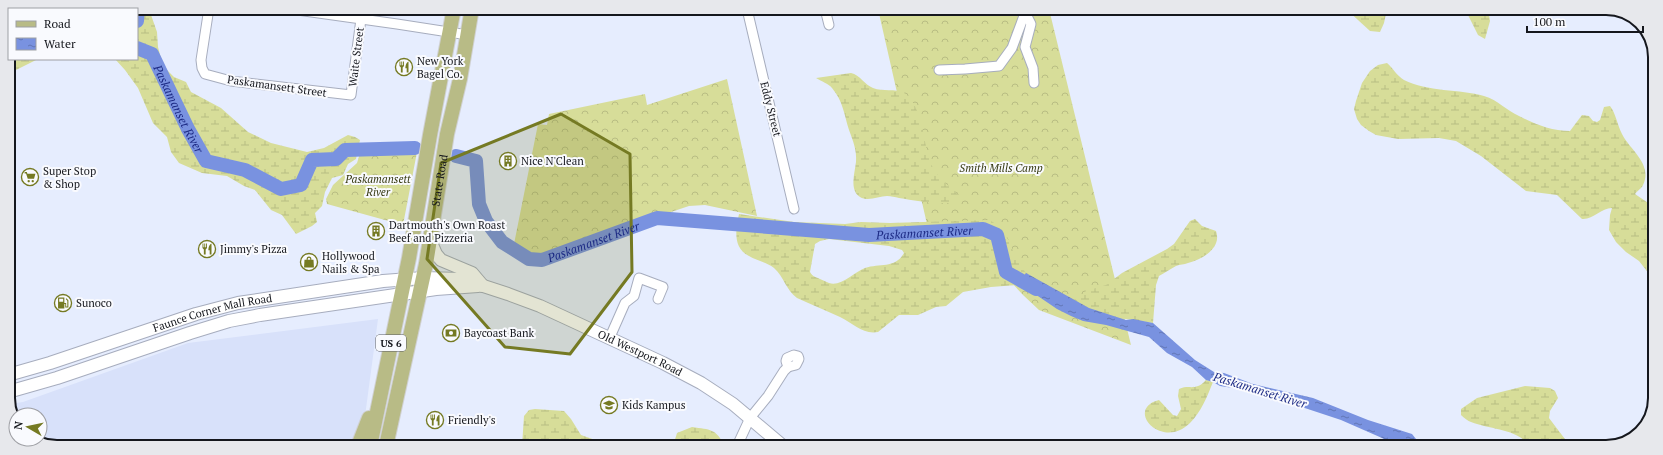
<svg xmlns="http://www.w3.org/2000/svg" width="1663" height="455" font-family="'PT Serif',serif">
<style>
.built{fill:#d8e1fa}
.forest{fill:url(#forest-crowns)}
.wetland{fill:url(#wetland-marsh);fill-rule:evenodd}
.water{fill:url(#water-ripples)}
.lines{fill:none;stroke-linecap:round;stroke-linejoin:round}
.river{stroke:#7992e0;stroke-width:14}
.street-casing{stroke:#a7adbe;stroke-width:11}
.secondary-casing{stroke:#a7adbe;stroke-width:14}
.primary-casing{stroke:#d0d1d2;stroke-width:16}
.street{stroke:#fff;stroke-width:9}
.secondary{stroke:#fff;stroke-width:12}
.primary{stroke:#b8bb86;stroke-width:14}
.marked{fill:#757a23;fill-opacity:0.2;stroke:#757a23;stroke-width:3;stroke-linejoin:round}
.labels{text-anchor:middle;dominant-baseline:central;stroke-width:4;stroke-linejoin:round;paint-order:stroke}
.shield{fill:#f9fafe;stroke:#595b60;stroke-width:1}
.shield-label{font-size:10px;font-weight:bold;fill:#15171d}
.street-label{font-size:11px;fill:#15171d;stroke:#f9fafe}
.poi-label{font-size:11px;fill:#15171d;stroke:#f9fafe;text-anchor:start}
.park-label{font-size:11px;font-style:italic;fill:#373a12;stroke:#f9fafe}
.water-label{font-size:12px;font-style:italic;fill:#1d2b85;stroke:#f9fafe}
.rim{fill:none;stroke:#15171d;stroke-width:2}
</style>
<defs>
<pattern id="forest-crowns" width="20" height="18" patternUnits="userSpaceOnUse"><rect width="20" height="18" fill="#d7dd99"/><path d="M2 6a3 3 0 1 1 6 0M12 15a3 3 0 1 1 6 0" fill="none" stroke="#b8bd83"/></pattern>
<pattern id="wetland-marsh" width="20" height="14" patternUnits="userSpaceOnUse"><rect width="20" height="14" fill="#d7dd99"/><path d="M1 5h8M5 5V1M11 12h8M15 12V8" fill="none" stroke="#b8bd83"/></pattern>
<pattern id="water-ripples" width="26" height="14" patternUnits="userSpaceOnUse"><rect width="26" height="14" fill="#7992e0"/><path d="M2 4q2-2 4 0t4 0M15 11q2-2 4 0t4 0" fill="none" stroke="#6276b5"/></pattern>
</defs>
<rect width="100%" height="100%" fill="#e6edfe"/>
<polygon class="built" points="378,319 361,446 45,445 35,439 40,439 40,415 16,415 16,420 9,404 23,402 188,343"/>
<g class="forest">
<polygon points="878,9 1049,9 1131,345 1039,310 1023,295 1010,281 929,233"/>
<polygon points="727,79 757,216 705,205 689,206 671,212 652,222 537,256 529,255 514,244 538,124 547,125 549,114 645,94 647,105"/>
<polygon points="361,150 363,149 367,153 390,152 417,152 403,225 327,204 326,199 333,185 357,163"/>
</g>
<g class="wetland">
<polygon points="59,8 151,8 150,12 157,32 158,47 163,66 174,77 186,82 191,92 221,108 248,132 271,143 307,152 324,148 348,135 355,137 360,140 356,159 348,164 343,175 332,178 325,192 322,206 315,213 317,222 312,226 296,234 282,215 271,210 255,190 244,186 227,176 202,173 179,163 171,152 167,137 153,123 138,88 125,70 115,59 137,59 137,9"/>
<polygon points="1346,9 1387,9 1384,23 1380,32 1370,31"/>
<polygon points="1465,9 1488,9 1490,21 1485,39 1478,35"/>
<polygon points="9,55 9,59 38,59 16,70 8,72"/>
<path d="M1387,63C1393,68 1397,76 1404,80C1427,92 1460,89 1484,96C1498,100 1507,111 1519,116C1535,124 1552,131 1570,131L1582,115L1589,116L1593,121L1597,122L1600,120L1604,107L1610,106C1616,114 1617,124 1622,134C1630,150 1653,164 1643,185C1642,188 1637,191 1635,194L1654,207V288L1650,275L1639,261L1626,252L1616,242L1609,230L1610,215L1612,208C1601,208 1593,220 1582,219L1557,195L1526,191L1481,156L1456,141L1439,138L1398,139L1376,135L1369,131L1361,125L1357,119L1354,109L1356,101L1362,83L1370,71L1378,65Z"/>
<path d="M851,73C860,75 865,85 873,88C883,92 895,88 904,93C923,104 923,147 932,166C938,178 949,186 959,195L961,198L960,201C941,206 918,201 899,198C895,197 891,196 887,196C879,196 868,202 860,197C849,190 855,172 856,162C857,150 853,141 849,130C844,114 843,101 832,88C828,83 822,82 816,78Z"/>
<path d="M739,214L794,222L845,224L861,222L890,223L989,220C1012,231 1010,255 1026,273L1017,285L991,287L963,292L946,306L936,307L918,315H899L878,332C863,335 853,323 840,317C826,311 811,304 797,298C786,290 784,277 774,268C767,262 757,261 749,256C732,248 736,228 739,214ZM829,239L889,246L902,250L904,253C895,269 880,263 865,268C854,272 841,287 829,283C826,282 823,280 820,279C816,277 813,277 810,272L815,244L820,241Z"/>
<path d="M1195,219L1202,226L1216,231C1222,248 1203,259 1188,263C1184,265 1180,264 1176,266C1170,269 1165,273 1159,276L1156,285L1153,323L1119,318L1089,308L1076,301L1086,291L1106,285L1122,273L1167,249L1174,244L1190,221Z"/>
<path d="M1206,380L1213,382C1207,397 1201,412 1190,423C1162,451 1124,409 1159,400L1173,415L1177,416L1181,409L1178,396L1179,389C1190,384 1195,392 1206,380Z"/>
<path d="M1525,386L1550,388L1555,391L1558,398L1550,411L1549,418L1571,447H1531C1517,428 1491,430 1471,422C1468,421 1464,418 1461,415V409L1477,398Z"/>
<polygon points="535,409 564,411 571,419 581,435 601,442 602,446 522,446 524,416 529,410"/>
<path d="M692,427C711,430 715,428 725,446H673L677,433Z"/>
</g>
<polygon class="water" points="1026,273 1089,308 1126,320 1133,319 1153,323 1195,360 1214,372 1224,373 1253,384 1313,398 1368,420 1412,434 1420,444 1426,447 1397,447 1382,438 1341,420 1253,391 1220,386 1213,382 1206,380 1192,367 1167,353 1149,337 1106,325 1083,321 1071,316 1057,309 1029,290 1017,285"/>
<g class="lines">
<g class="river">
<polyline points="137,21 138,8"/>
<path id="s1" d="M137,48L152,54L188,129L206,161L245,170L281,189L301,185L312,160L336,159L345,150L415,148"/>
<path id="s2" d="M456,156L476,161L479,204L486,221L502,242L529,259L542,260L657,218L869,235L983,229L997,235L1006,272L1036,289"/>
</g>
<g class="street-casing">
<g id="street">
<polyline points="209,8 201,60 202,68 205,74 231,81 351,95 361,19"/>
<polyline points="283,8 397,24 468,35"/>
<polyline points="747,9 794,209"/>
<polyline points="825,9 829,25"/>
<polyline points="1024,10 1031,24 1025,47 1033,68 1034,83"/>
<polyline points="939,70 965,69 999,66 1012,48 1025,13"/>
<polyline points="610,337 625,303 634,296 639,278 663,287 658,299"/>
<polygon points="794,355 798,356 799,359 796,365 788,367 786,361 787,358"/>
<polyline points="737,446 750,418 768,396 784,371 788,367"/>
</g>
</g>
<g class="secondary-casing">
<g id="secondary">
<polyline points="430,240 436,254 441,260 472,273 483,286"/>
<path id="s3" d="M8,375L50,363L196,314L238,303L383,281L423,278L462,279L508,294L540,306L663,363L701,383L733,404L783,446"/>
<polyline points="8,392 57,378 190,333 229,321 260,315 436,289 478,286"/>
</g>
</g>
<g class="primary-casing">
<g id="primary">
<polyline points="358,446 369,418"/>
<polyline points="370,446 409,258 430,135 454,8"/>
<path id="s4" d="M386,446L426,264L447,134L460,79L472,8"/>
</g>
</g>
<use href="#street" class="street"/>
<use href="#secondary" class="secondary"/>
<use href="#primary" class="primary"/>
</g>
<path class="marked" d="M561,114L630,154L632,272L570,354L505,347L427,259L441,163Z"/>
<defs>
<g id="restaurant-ring" transform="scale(0.9)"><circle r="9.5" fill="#f9fafe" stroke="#757a23" stroke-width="1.5"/><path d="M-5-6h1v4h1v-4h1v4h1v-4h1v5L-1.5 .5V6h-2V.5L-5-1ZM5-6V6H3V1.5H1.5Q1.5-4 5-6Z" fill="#757a23"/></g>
<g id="building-ring" transform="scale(0.9)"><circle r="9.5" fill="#f9fafe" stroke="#757a23" stroke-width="1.5"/><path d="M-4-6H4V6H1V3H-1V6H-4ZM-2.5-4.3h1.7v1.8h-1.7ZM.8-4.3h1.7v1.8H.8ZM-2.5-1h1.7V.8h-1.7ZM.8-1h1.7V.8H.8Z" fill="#757a23"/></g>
<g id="supermarket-ring" transform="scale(0.9)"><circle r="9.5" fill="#f9fafe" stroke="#757a23" stroke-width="1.5"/><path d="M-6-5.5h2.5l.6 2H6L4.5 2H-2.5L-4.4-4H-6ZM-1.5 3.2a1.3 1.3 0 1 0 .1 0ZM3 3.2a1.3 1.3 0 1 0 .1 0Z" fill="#757a23"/></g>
<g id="shop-ring" transform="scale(0.9)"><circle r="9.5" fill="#f9fafe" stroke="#757a23" stroke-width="1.5"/><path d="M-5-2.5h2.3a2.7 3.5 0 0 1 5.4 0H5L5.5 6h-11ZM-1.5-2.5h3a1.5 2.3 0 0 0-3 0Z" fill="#757a23"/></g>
<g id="fuel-ring" transform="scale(0.9)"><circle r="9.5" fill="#f9fafe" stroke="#757a23" stroke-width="1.5"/><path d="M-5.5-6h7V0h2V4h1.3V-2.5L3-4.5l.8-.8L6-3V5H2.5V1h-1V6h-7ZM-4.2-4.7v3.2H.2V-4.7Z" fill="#757a23"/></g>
<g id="bank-ring" transform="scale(0.9)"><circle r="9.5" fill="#f9fafe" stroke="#757a23" stroke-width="1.5"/><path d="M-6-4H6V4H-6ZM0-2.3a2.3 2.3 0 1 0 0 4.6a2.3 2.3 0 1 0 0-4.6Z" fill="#757a23"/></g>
<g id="school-ring" transform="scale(0.9)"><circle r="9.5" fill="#f9fafe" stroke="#757a23" stroke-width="1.5"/><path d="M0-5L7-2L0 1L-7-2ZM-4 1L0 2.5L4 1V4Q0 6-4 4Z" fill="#757a23"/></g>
</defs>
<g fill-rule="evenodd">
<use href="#restaurant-ring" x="404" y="67"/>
<use href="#building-ring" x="508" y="161"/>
<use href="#supermarket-ring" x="30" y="177"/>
<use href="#building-ring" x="376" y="231"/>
<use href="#restaurant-ring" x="207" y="249"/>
<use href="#shop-ring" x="309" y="262"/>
<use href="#fuel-ring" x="63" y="303"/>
<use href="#bank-ring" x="451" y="333"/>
<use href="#school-ring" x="609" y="405"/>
<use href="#restaurant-ring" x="435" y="420"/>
</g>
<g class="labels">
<rect class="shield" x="376" y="335" width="30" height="16" rx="3"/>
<g class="shield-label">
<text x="391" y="343">US 6</text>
</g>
<g class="street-label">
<text transform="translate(356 57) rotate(-83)">Waite Street</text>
<text transform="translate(277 86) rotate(8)">Paskamansett Street</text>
<text transform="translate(771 109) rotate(76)">Eddy Street</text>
<text stroke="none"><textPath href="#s4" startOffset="271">State Road</textPath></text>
<text stroke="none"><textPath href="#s3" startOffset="214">Faunce Corner Mall Road</textPath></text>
<text stroke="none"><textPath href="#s3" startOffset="660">Old Westport Road</textPath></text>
</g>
<g class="poi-label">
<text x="417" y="61">New York<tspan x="417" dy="13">Bagel Co.</tspan></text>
<text x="521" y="161">Nice N'Clean</text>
<text x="43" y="171">Super Stop<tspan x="43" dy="13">&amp; Shop</tspan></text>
<text x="389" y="225">Dartmouth's Own Roast<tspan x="389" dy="13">Beef and Pizzeria</tspan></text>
<text x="220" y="249">Jimmy's Pizza</text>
<text x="322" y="256">Hollywood<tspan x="322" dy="13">Nails &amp; Spa</tspan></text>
<text x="76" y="303">Sunoco</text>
<text x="464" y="333">Baycoast Bank</text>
<text x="622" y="405">Kids Kampus</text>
<text x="448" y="420">Friendly's</text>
</g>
<g class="park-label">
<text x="1001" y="168">Smith Mills Camp</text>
<text x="378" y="179">Paskamansett<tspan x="378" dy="13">River</tspan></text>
</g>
<g class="water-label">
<text stroke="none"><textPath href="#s1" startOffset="77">Paskamanset River</textPath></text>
<text stroke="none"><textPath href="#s2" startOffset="544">Paskamanset River</textPath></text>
<text stroke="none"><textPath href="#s2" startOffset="208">Paskamanset River</textPath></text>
<text transform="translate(1260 390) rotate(17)">Paskamanset River</text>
</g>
</g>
<path d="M0 0H1663V455H0ZM57 15H1606A42 42 0 0 1 1648 57V398A42 42 0 0 1 1606 440H57A42 42 0 0 1 15 398V57A42 42 0 0 1 57 15Z" fill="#e7e8ec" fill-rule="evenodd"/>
<path class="rim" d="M57 15H1606A42 42 0 0 1 1648 57V398A42 42 0 0 1 1606 440H57A42 42 0 0 1 15 398V57A42 42 0 0 1 57 15Z"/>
<rect x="8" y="8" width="130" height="52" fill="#f9fafe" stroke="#9e9fa4"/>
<rect x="16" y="21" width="20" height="6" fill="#b8bb86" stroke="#9e9fa4"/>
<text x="44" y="28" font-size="12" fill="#15171d">Road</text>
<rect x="16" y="38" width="20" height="12" fill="url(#water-ripples)" stroke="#9e9fa4"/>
<text x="44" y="48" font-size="12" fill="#15171d">Water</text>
<g transform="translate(28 427) rotate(279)"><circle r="19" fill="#f9fafe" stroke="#9e9fa4"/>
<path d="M0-3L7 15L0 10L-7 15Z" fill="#757a23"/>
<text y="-6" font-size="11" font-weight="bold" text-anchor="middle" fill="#15171d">N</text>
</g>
<path d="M1527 26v6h116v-6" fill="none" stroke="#15171d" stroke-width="2"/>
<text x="1533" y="26" font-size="12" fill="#15171d" stroke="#f9fafe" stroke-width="3" paint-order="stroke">100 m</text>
</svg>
